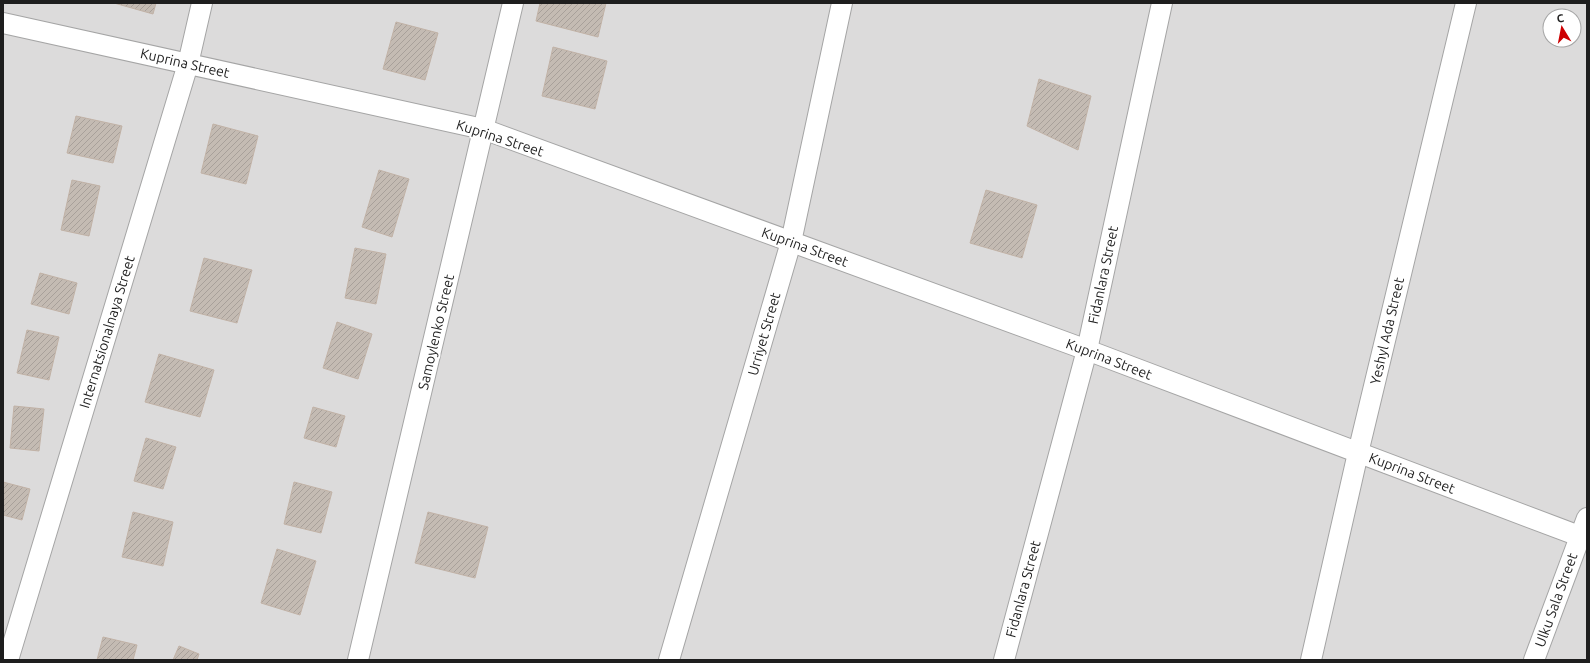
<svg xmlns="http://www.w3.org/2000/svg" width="1590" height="663" font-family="Ubuntu,sans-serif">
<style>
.residential{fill:#dcdbdb;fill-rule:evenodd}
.building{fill:url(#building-hatch);stroke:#c1b2a6}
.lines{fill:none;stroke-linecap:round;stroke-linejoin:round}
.street-casing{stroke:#a5a5a5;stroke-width:22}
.street{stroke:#fff;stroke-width:20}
.labels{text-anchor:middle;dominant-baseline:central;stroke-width:4;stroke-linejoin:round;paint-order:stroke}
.street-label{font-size:14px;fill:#1e1e1e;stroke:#fff}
</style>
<defs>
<pattern id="building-hatch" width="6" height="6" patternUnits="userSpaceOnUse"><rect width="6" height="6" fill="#c4bbb3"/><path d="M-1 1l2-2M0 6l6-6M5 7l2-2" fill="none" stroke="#a8a09a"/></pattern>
</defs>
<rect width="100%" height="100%" fill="#efece4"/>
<path class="residential" d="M3,3H1587V660H3ZM1550,16H1574V40H1550Z"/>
<g class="building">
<polygon points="114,3 156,3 153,14"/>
<polygon points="540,3 606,3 598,37 536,21"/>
<polygon points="396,22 438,33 425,80 383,69"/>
<polygon points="553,47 607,61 595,109 542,96"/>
<polygon points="1039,79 1091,96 1078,150 1027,126"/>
<polygon points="76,116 122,126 113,163 67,153"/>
<polygon points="213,124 258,136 246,184 201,173"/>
<polygon points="379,170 409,179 392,237 362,227"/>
<polygon points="72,180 100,186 89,236 61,230"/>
<polygon points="986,190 1037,205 1022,258 970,243"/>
<polygon points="355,248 386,254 376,304 345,298"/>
<polygon points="204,258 252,270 237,323 190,311"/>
<polygon points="40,273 77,283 69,314 31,304"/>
<polygon points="337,322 372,334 358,379 323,368"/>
<polygon points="27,330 59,337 49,380 17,373"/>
<polygon points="159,354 214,370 200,417 145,402"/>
<polygon points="14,406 44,409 39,451 10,448"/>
<polygon points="313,407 345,416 336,447 304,438"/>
<polygon points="146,438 176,447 163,489 134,481"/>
<polygon points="3,482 30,489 22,520 3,515"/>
<polygon points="294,482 332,492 321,533 284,524"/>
<polygon points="133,512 173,522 163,566 122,557"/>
<polygon points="428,512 488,527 475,578 415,563"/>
<polygon points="277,549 316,561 300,615 261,603"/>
<polygon points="103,637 137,645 133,660 97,660"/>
<polygon points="179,646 199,654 197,660 173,660"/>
</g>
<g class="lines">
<g class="street-casing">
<g id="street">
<polyline points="3,23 483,129 1087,350 1587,539"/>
<polyline points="8,660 188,64 202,3"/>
<polyline points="358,660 513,3"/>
<polyline points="669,660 791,242 842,3"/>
<polyline points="1004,660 1087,350 1162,3"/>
<polyline points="1311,660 1358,453 1466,3"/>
<polyline points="1534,660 1587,518"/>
</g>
</g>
<use href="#street" class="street"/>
</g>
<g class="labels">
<g class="street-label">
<text transform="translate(185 63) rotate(13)">Kuprina Street</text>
<text transform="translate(500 138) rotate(18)">Kuprina Street</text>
<text transform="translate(805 247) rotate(20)">Kuprina Street</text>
<text transform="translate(1103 275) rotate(-78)">Fidanlara Street</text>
<text transform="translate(1387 331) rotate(-77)">Yeshyl Ada Street</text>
<text transform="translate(107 332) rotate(-73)">Internatsionalnaya Street</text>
<text transform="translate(436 332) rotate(-77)">Samoylenko Street</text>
<text transform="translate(764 334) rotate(-74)">Urriyet Street</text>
<text transform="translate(1109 359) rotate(21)">Kuprina Street</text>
<text transform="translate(1412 473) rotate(21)">Kuprina Street</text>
<text transform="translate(1023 589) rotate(-75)">Fidanlara Street</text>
<text transform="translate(1556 600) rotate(-70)">Ulku Sala Street</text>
</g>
</g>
<rect width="1590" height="663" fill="none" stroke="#1e1e1e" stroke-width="8"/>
<g transform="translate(1562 28) rotate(350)"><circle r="19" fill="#ffffff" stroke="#a5a5a5"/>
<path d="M0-3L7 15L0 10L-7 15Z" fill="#cd0002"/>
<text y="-6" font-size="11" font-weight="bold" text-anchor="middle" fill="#1e1e1e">С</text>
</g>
</svg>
